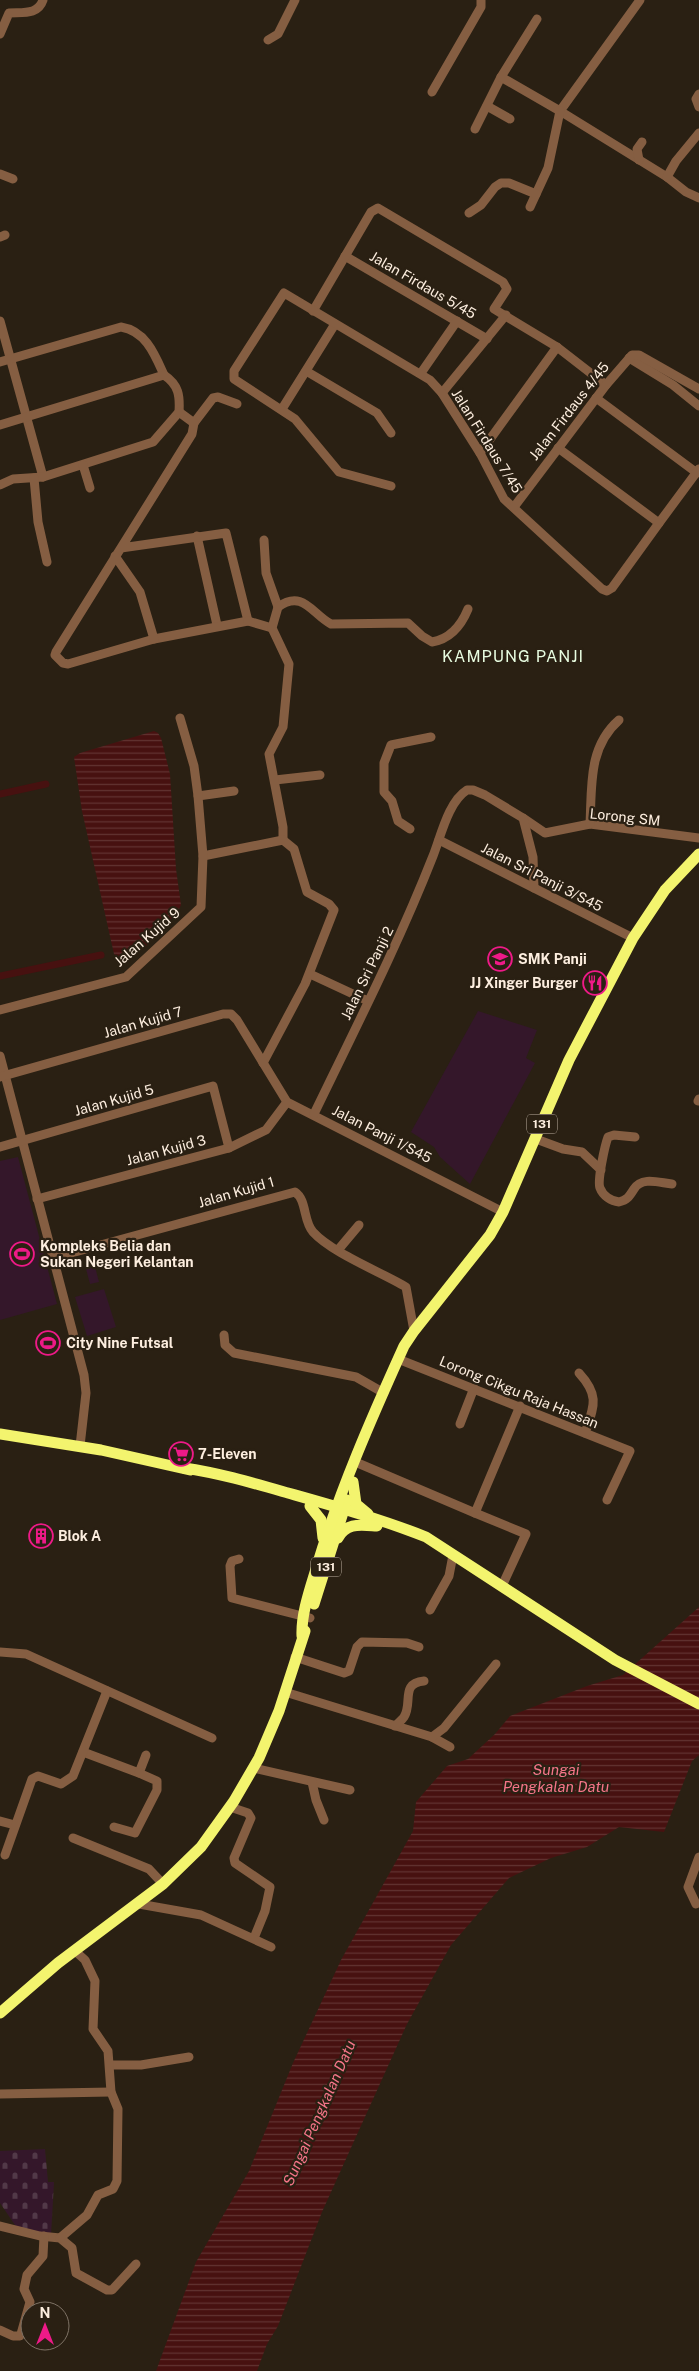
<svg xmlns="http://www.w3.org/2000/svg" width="699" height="2371" font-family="'Public Sans',sans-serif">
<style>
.cemetery{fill:url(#cemetery-stones)}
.park{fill:#34172a}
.water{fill:url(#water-rules)}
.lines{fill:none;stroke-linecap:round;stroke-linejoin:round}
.canal{stroke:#471110;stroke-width:7}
.minor{stroke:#855e42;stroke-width:9}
.major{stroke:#f3f46e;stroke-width:11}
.labels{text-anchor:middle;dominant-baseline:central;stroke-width:4.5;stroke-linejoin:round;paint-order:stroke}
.shield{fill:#2a2013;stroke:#beb0a2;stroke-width:1}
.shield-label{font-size:12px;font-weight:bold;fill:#fdeedf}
.street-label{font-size:14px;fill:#fdeedf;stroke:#2a2013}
.poi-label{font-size:14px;font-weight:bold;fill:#fdeedf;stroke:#2a2013;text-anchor:start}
.water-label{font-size:15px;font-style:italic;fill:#f57589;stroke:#2a2013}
.quarter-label{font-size:16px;letter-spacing:1px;fill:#e8fde1;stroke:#2a2013}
</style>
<defs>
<pattern id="cemetery-stones" width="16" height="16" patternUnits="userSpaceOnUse" patternTransform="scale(1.25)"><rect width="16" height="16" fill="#34172a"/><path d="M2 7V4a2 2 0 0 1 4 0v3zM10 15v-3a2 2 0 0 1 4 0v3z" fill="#523948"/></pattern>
<pattern id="water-rules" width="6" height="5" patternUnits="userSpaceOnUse" patternTransform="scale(1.25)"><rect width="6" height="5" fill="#471110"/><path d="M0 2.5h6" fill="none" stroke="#623432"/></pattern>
</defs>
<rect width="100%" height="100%" fill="#2a2013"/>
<polygon class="cemetery" points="45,2149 48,2182 54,2182 51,2235 17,2228 0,2203 0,2151"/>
<g class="park">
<polygon points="478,1011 537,1030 526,1058 535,1063 470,1184 440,1157 434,1147 411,1132"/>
<polygon points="18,1157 57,1304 0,1320 0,1161"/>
<polygon points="94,1263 99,1282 90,1284 85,1265"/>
<polygon points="104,1289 116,1327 87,1336 75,1297"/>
</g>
<g class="water">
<polygon points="154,731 158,733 161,738 170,774 176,869 181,905 177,913 143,949 128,957 119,958 114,954 82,811 74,757 80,753"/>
<polygon points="699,1607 699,1755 692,1761 664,1832 619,1827 587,1847 551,1858 509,1878 451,1945 407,2024 322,2212 278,2326 267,2344 257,2371 156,2371 196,2262 249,2171 293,2063 341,1960 413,1831 416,1802 447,1766 468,1759 495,1734 510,1716 587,1686 623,1675"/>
</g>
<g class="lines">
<g class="canal">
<polyline points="0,794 46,784"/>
<polyline points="0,976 101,955"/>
</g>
<g class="minor">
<polyline points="640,0 560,111 667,177 686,192 699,198"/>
<path d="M0,34L9,13C23,12 38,15 43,0"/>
<polyline points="268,40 278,34 295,0"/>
<polyline points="432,92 481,7 481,0"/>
<polyline points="699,94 696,99 699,107"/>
<polyline points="487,106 510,119"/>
<polyline points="475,129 501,77"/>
<polyline points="639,160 637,149 642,142"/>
<polyline points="0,174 13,179"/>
<polyline points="667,177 676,161 699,133"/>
<polyline points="530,207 548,168 560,111 501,77 537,19"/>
<polyline points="469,213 481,205 495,187 501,183 509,183 536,194"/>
<polyline points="0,237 5,235"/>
<polyline points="345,256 487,339"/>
<polyline points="313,311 371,212 378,208 503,282 507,289 494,309 557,347 606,385"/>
<polyline points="0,321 43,477"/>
<polyline points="629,358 673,385 699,406"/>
<path d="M0,362L121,327C146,331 155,355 164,375"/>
<polyline points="306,371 377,413 391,433"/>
<polyline points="421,373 457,321"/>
<polyline points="442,393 506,315"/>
<polyline points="596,398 697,473"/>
<polyline points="282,409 335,324"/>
<polyline points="194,423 213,398 218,397 237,404"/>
<path d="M0,425L164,375C179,385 180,396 179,412L153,442L43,477L13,479L0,485"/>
<polyline points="558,448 659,523 699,469"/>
<polyline points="480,453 557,347"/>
<polyline points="83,465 90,488"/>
<polyline points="34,478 38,522 47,562"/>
<polyline points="391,486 339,472 295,419 234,379 234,371 284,293 430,380 442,393 480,453 504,499 602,589 607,591 612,588 659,523"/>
<polyline points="514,507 606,385 632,355 639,355 699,389"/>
<polyline points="197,536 217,625"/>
<polyline points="264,540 266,573 278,607"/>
<polyline points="121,548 226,533 248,621 154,639 68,664 63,663 55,655 56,652 192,434 194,423 179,412"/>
<polyline points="115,556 140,592 154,639"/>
<polyline points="248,621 272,628"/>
<polyline points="275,780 320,775"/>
<polyline points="198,796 234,791"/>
<polyline points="523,818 545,833 590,824 699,838"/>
<path d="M590,824C592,786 588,747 619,720"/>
<polyline points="410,829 398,821 392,801 384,792 384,763 391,745 431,737"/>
<path d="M283,840V827L269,754L283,727L289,664L272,628L278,607C303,589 312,614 331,624L408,623L422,636L432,642C450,639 461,626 468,609"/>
<polyline points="439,840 633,938"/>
<polyline points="203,856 283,840 294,849 307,892 329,904 334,910 305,984 263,1063"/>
<polyline points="310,974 368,1001"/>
<polyline points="0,1010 126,977 201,907 203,856 198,796 194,766 180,718"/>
<polyline points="0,1056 84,1375 86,1393 80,1446"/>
<polyline points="0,1077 223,1014 231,1014 237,1020 287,1102 503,1212"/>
<polyline points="698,1101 699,1099"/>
<path d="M314,1114C355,1029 398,945 433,856C441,836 448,802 467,790H473L485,795L523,818L533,857L534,888"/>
<path d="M635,1137L614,1135L608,1137C605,1145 597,1181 600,1188C603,1196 611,1201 619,1202C627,1200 629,1197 634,1189C642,1176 660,1183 672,1184"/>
<polyline points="536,1139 563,1149 582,1152 601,1170"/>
<polyline points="0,1147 213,1086 229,1148"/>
<polyline points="37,1199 229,1148 266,1130 287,1102"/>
<polyline points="338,1250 359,1225"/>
<path d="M53,1258L295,1192C307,1200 303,1221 313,1232C332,1253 381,1272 406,1287L414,1331"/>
<polyline points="224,1335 225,1345 234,1353 356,1377 384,1393"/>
<polyline points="398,1359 630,1451 607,1500"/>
<path d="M579,1373C600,1396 594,1406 585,1433"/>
<polyline points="460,1424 474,1388"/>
<polyline points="360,1464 475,1513 520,1406"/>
<polyline points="475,1513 526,1534 502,1586"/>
<polyline points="239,1559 232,1561 230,1566 232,1598 310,1618"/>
<polyline points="430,1610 449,1576 453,1555"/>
<polyline points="0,1652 26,1654 212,1738"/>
<polyline points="295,1657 344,1673 349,1671 357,1647 362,1642 407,1643 419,1647"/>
<polyline points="285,1692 432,1737 450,1747"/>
<path d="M395,1726C398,1723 402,1720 404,1717C413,1703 400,1683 424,1681"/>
<polyline points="432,1737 444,1728 496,1664"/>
<polyline points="83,1752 139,1773 146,1755"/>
<polyline points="253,1768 350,1790"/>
<polyline points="312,1782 316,1800 324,1820"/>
<polyline points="230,1807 248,1813 251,1818 234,1858 235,1863 270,1887 265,1911 254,1938"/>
<polyline points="0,1821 15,1825"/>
<polyline points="114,1827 135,1833 157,1790 157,1781 139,1773"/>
<polyline points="73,1838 149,1869 163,1884"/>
<polyline points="5,1855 32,1779 38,1776 61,1784 73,1776 107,1691"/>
<polyline points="139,1904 201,1915 271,1947"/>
<polyline points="696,1904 688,1887 699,1857"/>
<polyline points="110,2065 141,2065 189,2057"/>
<polyline points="0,2094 111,2092"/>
<polyline points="0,2226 40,2236 60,2238 72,2248 76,2273 107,2290 112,2290 136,2264"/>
<polyline points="60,2238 87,2215 98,2195 113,2189 117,2181 118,2109 111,2092 108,2051 93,2029 95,1981 85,1960 75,1951"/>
<polyline points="0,2330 13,2336 20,2336 21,2334 30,2302 24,2289 27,2275 43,2256 44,2236"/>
</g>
<g class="major">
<polyline points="0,1434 101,1450 190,1470"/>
<path d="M184,1468C219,1473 253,1483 288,1493C334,1506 381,1519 426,1537L615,1660L699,1704"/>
<polyline points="353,1482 356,1504 368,1514"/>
<polyline points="310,1506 321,1520 323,1538"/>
<path d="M338,1538C346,1522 361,1525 377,1526"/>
<polyline points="314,1604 347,1500"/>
<path d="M302,1636C301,1614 310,1589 316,1569C339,1492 371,1419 404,1346L414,1331L490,1235L503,1212L569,1060L633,938L665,890L699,854"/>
<polyline points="0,2013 58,1963 163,1884 201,1847 234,1801 259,1758 279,1711 305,1631"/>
</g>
</g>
<defs>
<g id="school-ring" transform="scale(1.25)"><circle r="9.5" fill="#2a2013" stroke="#ee1a88" stroke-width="1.5"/><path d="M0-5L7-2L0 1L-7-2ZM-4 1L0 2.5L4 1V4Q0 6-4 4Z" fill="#ee1a88"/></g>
<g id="restaurant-ring" transform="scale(1.25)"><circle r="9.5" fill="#2a2013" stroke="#ee1a88" stroke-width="1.5"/><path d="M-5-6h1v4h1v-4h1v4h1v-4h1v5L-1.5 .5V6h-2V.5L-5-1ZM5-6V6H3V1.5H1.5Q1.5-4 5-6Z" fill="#ee1a88"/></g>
<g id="stadium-ring" transform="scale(1.25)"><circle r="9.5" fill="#2a2013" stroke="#ee1a88" stroke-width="1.5"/><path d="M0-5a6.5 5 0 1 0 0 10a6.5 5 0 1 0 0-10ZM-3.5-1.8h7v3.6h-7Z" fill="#ee1a88"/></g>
<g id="supermarket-ring" transform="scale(1.25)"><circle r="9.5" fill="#2a2013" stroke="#ee1a88" stroke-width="1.5"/><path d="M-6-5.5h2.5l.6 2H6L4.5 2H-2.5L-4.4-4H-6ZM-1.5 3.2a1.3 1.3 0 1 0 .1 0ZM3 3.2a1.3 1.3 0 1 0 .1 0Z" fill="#ee1a88"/></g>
<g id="building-ring" transform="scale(1.25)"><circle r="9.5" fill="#2a2013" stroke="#ee1a88" stroke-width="1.5"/><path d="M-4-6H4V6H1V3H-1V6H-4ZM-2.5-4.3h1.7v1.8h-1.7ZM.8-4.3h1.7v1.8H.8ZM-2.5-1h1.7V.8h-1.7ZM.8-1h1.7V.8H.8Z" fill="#ee1a88"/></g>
</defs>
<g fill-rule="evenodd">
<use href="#school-ring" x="500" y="959"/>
<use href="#restaurant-ring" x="595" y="983"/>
<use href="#stadium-ring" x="22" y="1254"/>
<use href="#stadium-ring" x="48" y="1343"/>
<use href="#supermarket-ring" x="181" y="1454"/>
<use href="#building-ring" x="41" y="1536"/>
</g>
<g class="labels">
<g class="shield">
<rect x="527" y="1114.5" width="30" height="19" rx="4"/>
<rect x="311" y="1557.5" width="30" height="19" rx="4"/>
</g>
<g class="shield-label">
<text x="542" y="1124">131</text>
<text x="326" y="1567">131</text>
</g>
<g class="street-label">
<text transform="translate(423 285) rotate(30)">Jalan Firdaus 5/45</text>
<text transform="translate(569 411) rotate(-52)">Jalan Firdaus 4/45</text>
<text transform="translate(487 441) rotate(58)">Jalan Firdaus 7/45</text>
<text transform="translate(625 817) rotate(6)">Lorong SM</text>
<text transform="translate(542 877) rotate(27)">Jalan Sri Panji 3/S45</text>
<text transform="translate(147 937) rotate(-41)">Jalan Kujid 9</text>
<text transform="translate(367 973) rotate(-64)">Jalan Sri Panji 2</text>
<text transform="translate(143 1022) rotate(-16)">Jalan Kujid 7</text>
<text transform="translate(114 1100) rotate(-16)">Jalan Kujid 5</text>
<text transform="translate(382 1134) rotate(27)">Jalan Panji 1/S45</text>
<text transform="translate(166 1150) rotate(-15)">Jalan Kujid 3</text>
<text transform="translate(236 1192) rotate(-16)">Jalan Kujid 1</text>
<text transform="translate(519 1392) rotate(22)">Lorong Cikgu Raja Hassan</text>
</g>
<g class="poi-label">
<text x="518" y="959">SMK Panji</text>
<text x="578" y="983" text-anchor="end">JJ Xinger Burger</text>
<text x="40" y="1246">Kompleks Belia dan<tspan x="40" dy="16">Sukan Negeri Kelantan</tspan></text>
<text x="66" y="1343">City Nine Futsal</text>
<text x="198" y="1454">7-Eleven</text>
<text x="58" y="1536">Blok A</text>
</g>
<g class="water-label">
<text x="556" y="1769">Sungai<tspan x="556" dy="17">Pengkalan Datu</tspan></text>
<text transform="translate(319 2113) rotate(-66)">Sungai Pengkalan Datu</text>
</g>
<g class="quarter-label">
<text x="513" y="656">KAMPUNG PANJI</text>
</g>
</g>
<g transform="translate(45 2326)"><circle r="24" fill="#2a2013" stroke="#7e7265"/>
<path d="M0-4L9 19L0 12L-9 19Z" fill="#ee1a88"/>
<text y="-8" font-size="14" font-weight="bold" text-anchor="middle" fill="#fdeedf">N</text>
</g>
</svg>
